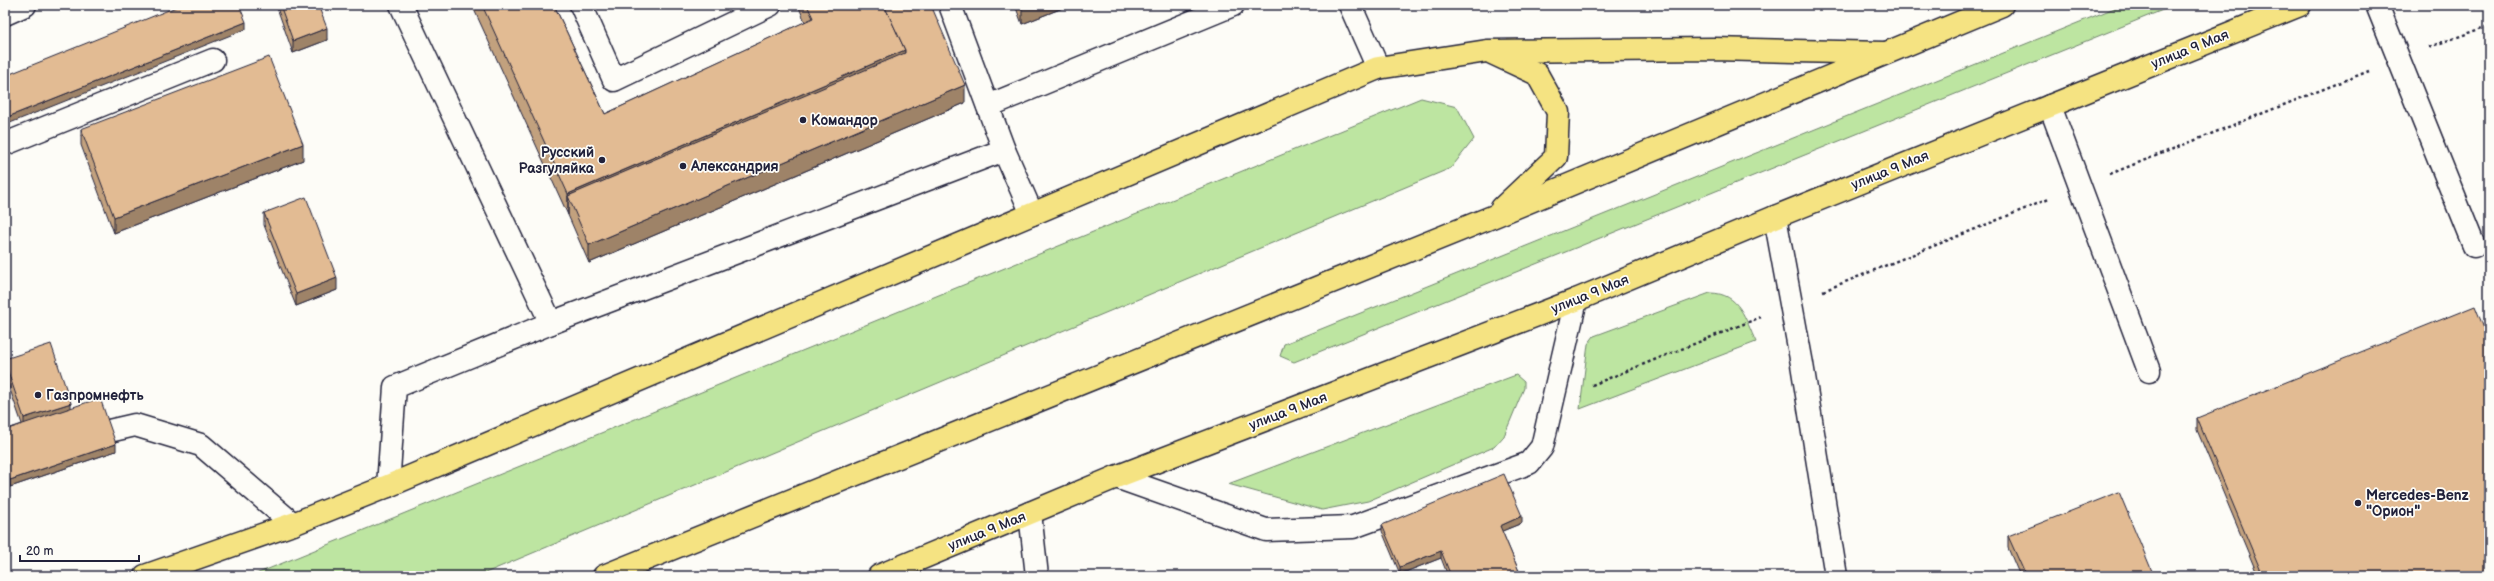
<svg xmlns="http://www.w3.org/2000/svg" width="2494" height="581" font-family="'Balsamiq Sans',sans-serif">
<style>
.green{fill:#bde5a1;stroke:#70846e}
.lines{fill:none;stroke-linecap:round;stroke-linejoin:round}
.service-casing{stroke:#22223b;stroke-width:25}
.minor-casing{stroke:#22223b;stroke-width:25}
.primary-casing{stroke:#22223b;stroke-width:25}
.path{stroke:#22223b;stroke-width:2.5;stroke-dasharray:3 3;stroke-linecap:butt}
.service{stroke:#fdfcf7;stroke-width:22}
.minor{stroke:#fdfcf7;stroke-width:22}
.primary{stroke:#f5e382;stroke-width:22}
.wall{fill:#c2a17e;stroke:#22223b}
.shaded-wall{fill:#9e8367;stroke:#22223b}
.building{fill:#e2bb93;stroke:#22223b}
.poi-dot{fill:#22223b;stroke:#fdfcf7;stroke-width:1.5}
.labels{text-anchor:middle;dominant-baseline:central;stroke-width:3.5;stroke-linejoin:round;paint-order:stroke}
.street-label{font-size:14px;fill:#22223b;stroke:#fdfcf7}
.poi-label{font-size:14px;font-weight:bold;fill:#22223b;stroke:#fdfcf7;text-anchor:start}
</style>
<rect width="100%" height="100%" fill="#fdfcf7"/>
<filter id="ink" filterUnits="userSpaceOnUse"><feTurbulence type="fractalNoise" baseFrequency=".025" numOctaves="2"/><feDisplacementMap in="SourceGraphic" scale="8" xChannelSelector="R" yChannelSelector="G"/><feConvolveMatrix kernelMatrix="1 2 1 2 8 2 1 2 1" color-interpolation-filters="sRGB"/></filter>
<g filter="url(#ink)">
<g class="green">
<polygon points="2122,5 2175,5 1294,362 1280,356 1284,344"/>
<polygon points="1421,98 1457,107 1474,139 1451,168 478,576 251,576"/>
<path d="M1710,293C1740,293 1745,319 1756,342L1580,409L1588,344L1594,336Z"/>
<polygon points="1516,375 1524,382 1524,388 1504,436 1494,447 1368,501 1322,510 1228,484"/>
</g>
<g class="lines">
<g class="service-casing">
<g id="service">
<polyline points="581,5 614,80 770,5"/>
<polyline points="950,5 1004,150 1032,214"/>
<polyline points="1350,5 1378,68"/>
<polyline points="2377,5 2474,246"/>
<polyline points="5,14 25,5"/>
<polyline points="988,106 1233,5"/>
<polyline points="2050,106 2149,371"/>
<polyline points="5,144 213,60"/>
<polyline points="551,323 1004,150"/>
<polyline points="109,431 135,425 201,445 293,524"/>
<polyline points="1116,477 1266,530 1353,527 1529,463 1542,447 1576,300"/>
<polyline points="388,486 395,387 551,323 401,5"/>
</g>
</g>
<g class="minor-casing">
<g id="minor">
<polyline points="1775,217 1802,364 1836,576"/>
<polyline points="1030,513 1037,576"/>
</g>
</g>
<g class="primary-casing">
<g id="primary">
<polyline points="1492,53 1537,74 1558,112 1556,157 1502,208"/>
<polyline points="145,576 293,524 388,486 1378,68 1487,51 1714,49 1885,53"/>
<polyline points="604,576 1492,217 2002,5"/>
<polyline points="879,576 1116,477 1576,300 1775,217 2300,5"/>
</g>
</g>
<g class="path">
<polyline points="2429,47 2489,26"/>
<polyline points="2110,174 2369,71"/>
<polyline points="1823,291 2049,199"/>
<polyline points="1592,385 1761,317"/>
</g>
<use href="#service" class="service"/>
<use href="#minor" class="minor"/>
<use href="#primary" class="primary"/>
</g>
<g class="wall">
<polygon points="276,5 318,5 327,40 293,53"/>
<polygon points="472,5 554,5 605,114 805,22 798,5 931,5 965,103 589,263 568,215"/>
<polygon points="1015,5 1070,5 1022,24"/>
<polygon points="81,129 303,160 114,233 81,145"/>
<polygon points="264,213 337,290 296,306 264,225"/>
<polygon points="5,359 71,408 116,451 10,487 5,472 5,430 22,424 5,375"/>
<polygon points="2197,418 2489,576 2258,576 2197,430"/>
<polygon points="1522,523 1502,531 1521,576 1448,576 1441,558 1400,574 1382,531 1382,525"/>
<polygon points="2008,536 2154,576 2020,576 2008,548"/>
</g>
<g class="shaded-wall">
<polygon points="1022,5 1070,5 1022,24"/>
<polygon points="246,22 246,29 5,125 5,118"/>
<polygon points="327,28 327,40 293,53 293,41"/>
<polygon points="905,50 905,71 568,196 568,215 568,194"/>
<polygon points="965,85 965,103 589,263 589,245"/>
<polygon points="303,144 303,160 114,233 114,217"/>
<polygon points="337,278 337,290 296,306 296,294"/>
<polygon points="71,403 71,415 24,430 24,418"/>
<polygon points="116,444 116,451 10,487 10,480"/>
<polygon points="1522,516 1522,523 1500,532 1500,526"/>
<polygon points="1441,551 1441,558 1400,574 1400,567"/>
</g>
<g class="building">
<polygon points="181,5 239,5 246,22 5,118 5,76"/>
<polygon points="280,5 318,5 327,28 293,41"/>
<polygon points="482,5 554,5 605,114 813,18 807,5 884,5 905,50 568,194"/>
<polygon points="884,5 931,5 965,85 589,245 568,196 905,53 905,50"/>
<polygon points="269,57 303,144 114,217 81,129"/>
<polygon points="306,197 337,278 296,294 264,213"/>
<polygon points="2475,306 2489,341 2489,576 2263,576 2197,418"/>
<polygon points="51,344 71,403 24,418 5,363 5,359"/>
<polygon points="100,398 116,444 10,480 5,465 5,430"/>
<polygon points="1504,474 1522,516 1500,526 1521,576 1451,576 1441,551 1400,567 1382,525"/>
<polygon points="2119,492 2154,576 2026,576 2008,536"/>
</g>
</g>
<g class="poi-dot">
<circle cx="803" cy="120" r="4"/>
<circle cx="602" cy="160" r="4"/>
<circle cx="683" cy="166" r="4"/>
<circle cx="38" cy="395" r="4"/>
<circle cx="2358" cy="503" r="4"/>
</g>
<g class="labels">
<g class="street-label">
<text transform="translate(2190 49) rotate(-22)">улица 9 Мая</text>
<text transform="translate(1890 170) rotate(-22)">улица 9 Мая</text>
<text transform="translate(1590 294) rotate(-22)">улица 9 Мая</text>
<text transform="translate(1288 411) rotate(-21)">улица 9 Мая</text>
<text transform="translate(987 531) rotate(-22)">улица 9 Мая</text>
</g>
<g class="poi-label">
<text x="811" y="120">Командор</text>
<text x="594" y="152" text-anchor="end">Русский<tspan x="594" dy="16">Разгуляйка</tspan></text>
<text x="691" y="166">Александрия</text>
<text x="46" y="395">Газпромнефть</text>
<text x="2366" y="495">Mercedes-Benz<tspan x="2366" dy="16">"Орион"</tspan></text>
</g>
</g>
<rect width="2494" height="581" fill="none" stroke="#fdfcf7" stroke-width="20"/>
<rect x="10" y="10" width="2474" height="561" fill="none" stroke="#22223b" stroke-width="1.5" filter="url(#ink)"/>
<path d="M20 555v6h119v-6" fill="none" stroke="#22223b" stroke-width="2"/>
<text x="26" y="555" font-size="12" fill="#22223b" stroke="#fdfcf7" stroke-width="3" paint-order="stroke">20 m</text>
</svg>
